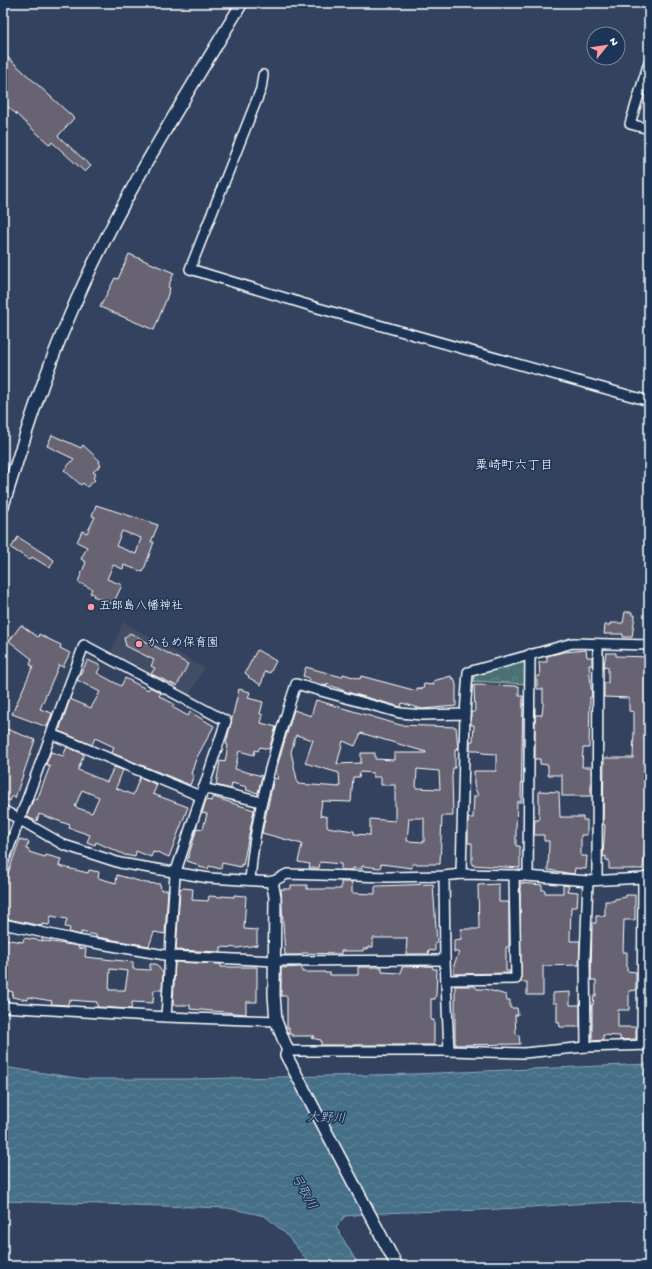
<svg xmlns="http://www.w3.org/2000/svg" width="652" height="1269" font-family="'Gochi Hand','Klee One',sans-serif">
<style>
.built{fill:#434d65}
.forest{fill:url(#forest-crowns);stroke:#a5b8b9}
.water{fill:url(#water-waves);stroke:#8fa9b8}
.building{fill:#676472;stroke:#fff;fill-rule:evenodd}
.lines{fill:none;stroke-linecap:round;stroke-linejoin:round}
.minor-casing{stroke:#fff;stroke-width:12}
.tertiary-casing{stroke:#fff;stroke-width:14}
.minor{stroke:#1d3557;stroke-width:9}
.tertiary{stroke:#1d3557;stroke-width:11}
.poi-dot{fill:#ff9aa2;stroke:#1d3557;stroke-width:1.5}
.labels{text-anchor:middle;dominant-baseline:central;stroke-width:3;stroke-linejoin:round;paint-order:stroke}
.poi-label{font-size:12px;fill:#fff;stroke:#1d3557;text-anchor:start}
.neighbourhood-label{font-size:13px;fill:#fff;stroke:#1d3557}
.water-label{font-size:13px;font-style:italic;fill:#b4c5cf;stroke:#1d3557}
</style>
<defs>
<pattern id="forest-crowns" width="20" height="18" patternUnits="userSpaceOnUse"><rect width="20" height="18" fill="#4b7173"/><path d="M2 6a3 3 0 1 1 6 0M12 15a3 3 0 1 1 6 0" fill="none" stroke="#668688"/></pattern>
<pattern id="water-waves" width="16" height="10" patternUnits="userSpaceOnUse"><rect width="16" height="10" fill="#446f88"/><path d="M0 5q4-4 8 0t8 0" fill="none" stroke="#60859a"/></pattern>
</defs>
<rect width="100%" height="100%" fill="#33435f"/>
<filter id="ink" filterUnits="userSpaceOnUse"><feTurbulence type="fractalNoise" baseFrequency=".025" numOctaves="2"/><feDisplacementMap in="SourceGraphic" scale="8" xChannelSelector="R" yChannelSelector="G"/><feConvolveMatrix kernelMatrix="1 2 1 2 8 2 1 2 1" color-interpolation-filters="sRGB"/></filter>
<g filter="url(#ink)">
<polygon class="built" points="123,622 204,668 189,696 111,652"/>
<polygon class="forest" points="521,662 526,664 526,684 471,681 474,674"/>
<path class="water" d="M649,1064V1203C592,1200 536,1208 479,1210C434,1212 389,1211 345,1216L336,1227L359,1266H312L285,1233L265,1216L228,1208L3,1201V1067L84,1079H190L414,1074Z"/>
<g class="building">
<polygon points="3,53 74,118 58,136 91,166 85,172 52,142 50,145 3,102"/>
<polygon points="129,254 174,273 168,287 170,288 166,300 154,330 100,307 115,278 118,279"/>
<polygon points="52,435 81,448 83,445 100,461 99,463 101,465 93,472 96,474 93,478 95,480 87,487 83,483 81,485 64,470 74,459 47,446"/>
<path d="M96,505L158,525L151,542H154L143,572L124,565L123,569L113,565L107,579L122,585L113,604L93,596L94,594L90,593L92,589L78,582L86,562L81,559L87,547L77,542L82,531L87,533L95,517L92,516ZM122,531L141,538L136,554L116,546Z"/>
<polygon points="18,537 54,560 50,568 32,557 30,560 11,548"/>
<polygon points="625,612 632,612 632,615 635,615 632,637 623,637 623,634 604,634 605,625 610,625 610,623 623,623"/>
<polygon points="21,625 38,637 39,634 46,638 61,645 60,648 70,653 63,667 59,665 40,709 52,713 47,727 12,714 33,666 30,665 32,659 9,641"/>
<polygon points="130,633 188,664 177,686 151,674 155,668 151,666 154,660 126,646 124,638"/>
<polygon points="257,650 276,661 270,673 265,671 261,685 248,677 249,676 245,673"/>
<polygon points="586,650 587,657 592,657 592,665 589,665 592,697 590,697 589,748 583,748 582,767 591,767 591,796 562,796 562,775 548,775 548,765 540,764 540,759 535,759 535,715 542,715 543,706 543,689 537,689 537,676 540,676 539,662 547,662 547,656 564,652"/>
<polygon points="606,653 616,653 616,656 649,657 649,850 645,850 643,869 609,869 609,860 606,860 606,856 603,857 605,825 603,824 604,758 633,758 634,731 634,712 629,711 629,698 604,697 604,683 608,683 608,667 604,666"/>
<polygon points="88,660 101,666 97,673 121,686 125,678 148,690 150,687 161,693 159,696 174,704 172,707 188,716 190,712 214,726 196,759 191,774 194,775 190,785 112,753 114,747 95,738 92,745 59,731 70,699 91,708 100,692 77,680"/>
<polygon points="306,667 342,677 343,674 360,679 361,676 417,691 417,688 423,689 424,684 434,685 433,681 451,676 452,679 454,678 456,685 456,706 422,709 402,703 401,707 347,692 327,684 327,686 308,681 309,678 303,676"/>
<polygon points="474,685 519,686 519,696 523,696 521,802 517,802 516,828 516,846 520,846 520,868 472,865 472,843 468,843 468,818 473,818 474,796 478,796 474,785 474,771 496,771 496,754 482,753 479,750 470,750 470,741 473,741 474,725 471,725 471,712 475,712"/>
<polygon points="239,689 250,692 248,698 263,702 260,714 263,715 261,723 276,727 269,749 260,747 258,751 255,750 254,755 239,751 235,769 262,776 258,793 246,790 247,787 232,783 231,789 216,785 220,761 225,762 228,745 226,744"/>
<path d="M316,700L400,725L456,727L458,749H455V768H453L452,777L453,816H442L440,864H412V868L381,864L380,868L362,866V869L353,868V870H341V864L320,862L319,868H309L310,864L298,862L302,844L262,833L274,778L278,779L276,770L294,710L311,716ZM361,733L426,752V753H394V760L375,759V753H361V763L337,764L343,741L355,746ZM296,735L313,740L305,763L339,773L340,787L298,784L291,752ZM417,769L439,771L440,789L416,788ZM360,772L373,773V777H381V785H395V821L370,819V835L354,834V831L327,827V817L320,815L322,801L351,802L353,777H359ZM409,818H424V842L407,841Z"/>
<polygon points="7,729 35,740 15,798 12,796 10,801 3,798 3,741"/>
<path d="M67,747L84,754L78,770L107,782L114,767L123,770L116,788L133,795L140,777L157,785L153,794L188,807L169,857L157,852L156,853L153,852L151,857L136,851L135,857L125,855L96,842L95,845L87,842L90,835L69,828L70,825L39,814L37,821L29,818L27,815L34,798L37,800L50,766L46,764L51,752L63,756ZM82,790L99,797L92,813L75,807Z"/>
<polygon points="539,791 559,792 560,817 583,817 583,820 587,820 587,835 581,835 581,856 587,856 586,869 575,868 574,874 548,870 549,841 544,841 544,835 534,835 535,820 539,820"/>
<polygon points="213,797 254,810 243,865 241,864 241,867 222,863 221,869 209,866 208,869 199,867 199,865 187,861 197,828 203,829 207,814 202,813 206,800 212,801"/>
<polygon points="20,839 29,842 26,849 29,850 29,852 45,857 46,855 61,859 59,866 88,873 89,870 99,872 98,878 116,883 117,875 146,883 160,884 161,890 168,890 165,934 154,932 149,946 96,937 96,935 81,932 81,935 69,932 70,928 65,927 67,919 51,916 49,925 42,924 42,926 3,918 3,878 6,879"/>
<polygon points="341,882 352,882 352,893 375,894 375,887 377,886 433,884 437,943 435,943 435,951 428,950 429,954 406,954 407,938 373,938 373,947 368,947 368,949 363,949 363,951 341,951 341,954 302,953 302,955 285,955 281,889 291,889 291,885 307,885 307,889 341,889"/>
<polygon points="520,883 542,885 542,890 545,890 545,893 563,893 563,885 569,886 567,891 578,892 577,907 571,907 570,941 580,941 579,965 543,966 543,995 527,995 527,982 521,982"/>
<polygon points="499,884 499,902 509,902 509,947 506,947 506,971 510,971 510,973 454,974 454,965 459,952 454,952 454,940 461,939 461,929 479,929 478,885"/>
<polygon points="183,888 193,889 192,900 208,901 209,896 222,897 222,896 234,897 234,895 246,896 244,929 257,930 257,945 238,948 221,947 221,952 176,950 180,889"/>
<polygon points="626,895 635,895 635,920 624,920 623,952 627,952 627,971 636,972 636,990 629,991 629,1010 618,1010 618,1027 636,1027 636,1039 620,1040 620,1036 603,1035 603,1040 592,1041 592,1005 593,1005 594,996 596,996 596,980 591,980 592,923 596,923 596,916 605,916 605,901 614,901 615,899 626,897"/>
<path d="M24,938L79,946L78,948L86,949L85,957L133,962V969L150,970V964H156L163,973L162,990H154L153,1003L132,1002L131,1009L97,1007V1002L69,1000L68,1005L51,1004L52,1001L28,997V1000L12,997L13,992L5,990L6,984H3V939L23,942ZM110,969L128,971L125,990H109Z"/>
<polygon points="175,962 221,964 221,967 257,967 257,1002 246,1002 246,1014 190,1009 190,1005 173,1005"/>
<polygon points="432,966 433,969 437,969 436,995 435,999 431,999 431,1020 434,1020 434,1045 321,1045 321,1040 311,1038 315,1036 292,1036 292,1034 289,1034 289,1028 287,1028 287,996 281,996 281,968 302,967 302,972 325,972 325,973 330,973 330,975 358,975 358,967 382,967 382,972 401,973 402,967"/>
<polygon points="455,986 475,986 477,989 485,989 506,995 507,1000 510,1000 510,1008 517,1008 518,1015 515,1015 516,1034 519,1035 520,1044 455,1045"/>
<polygon points="570,992 570,1005 580,1005 580,1027 560,1027 559,1022 557,1022 557,1003 553,1003 553,993"/>
</g>
<g class="lines">
<g class="minor-casing">
<g id="minor">
<polyline points="649,62 630,124 649,129"/>
<polyline points="263,75 261,89 190,269 318,308 649,401"/>
<polyline points="465,714 468,672 573,643 649,645"/>
<polyline points="51,734 200,796"/>
<polyline points="203,788 261,802"/>
<polyline points="3,810 64,845 120,863 209,878 272,882 287,874 388,877 444,876 461,874 514,875 588,881 643,878 649,876"/>
<polyline points="3,864 84,645 226,721 175,874 166,1017"/>
<polyline points="444,876 445,960 449,1051"/>
<polyline points="528,876 530,654"/>
<path d="M250,880C255,812 275,748 296,684L400,713L422,715L465,714L461,874"/>
<polyline points="597,880 598,644"/>
<polyline points="3,924 77,940 171,956 275,961 445,960"/>
<polyline points="446,980 516,979 514,875"/>
<polyline points="3,1007 166,1017 276,1021"/>
<polyline points="642,1045 643,878"/>
<polyline points="586,1047 585,958 588,881"/>
<polyline points="288,1051 449,1051 524,1053 586,1047 649,1045"/>
</g>
</g>
<g class="tertiary-casing">
<g id="tertiary">
<path d="M3,506C23,442 43,377 70,315C116,206 181,104 242,3"/>
<polyline points="272,882 275,897 274,995 276,1021 288,1051 286,1055 397,1266"/>
</g>
</g>
<use href="#minor" class="minor"/>
<use href="#tertiary" class="tertiary"/>
</g>
</g>
<g class="poi-dot">
<circle cx="91" cy="607" r="4"/>
<circle cx="139" cy="644" r="4"/>
</g>
<g class="labels">
<g class="poi-label">
<text x="99" y="607">五郎島八幡神社</text>
<text x="147" y="644">かもめ保育園</text>
</g>
<g class="neighbourhood-label">
<text x="514" y="466">粟崎町六丁目</text>
</g>
<g class="water-label">
<text transform="translate(326 1119) rotate(2)">大野川</text>
<text transform="translate(303 1192) rotate(61)">弓取川</text>
</g>
</g>
<rect width="652" height="1269" fill="none" stroke="#1d3557" stroke-width="16"/>
<rect x="8" y="8" width="636" height="1253" fill="none" stroke="#fff" stroke-width="1.5" filter="url(#ink)"/>
<g transform="translate(606 46) rotate(60)"><circle r="19" fill="#1d3557" stroke="#77869a"/>
<path d="M0-3L7 15L0 10L-7 15Z" fill="#ff9aa2"/>
<text y="-6" font-size="11" font-weight="bold" text-anchor="middle" fill="#ffffff">N</text>
</g>
</svg>
